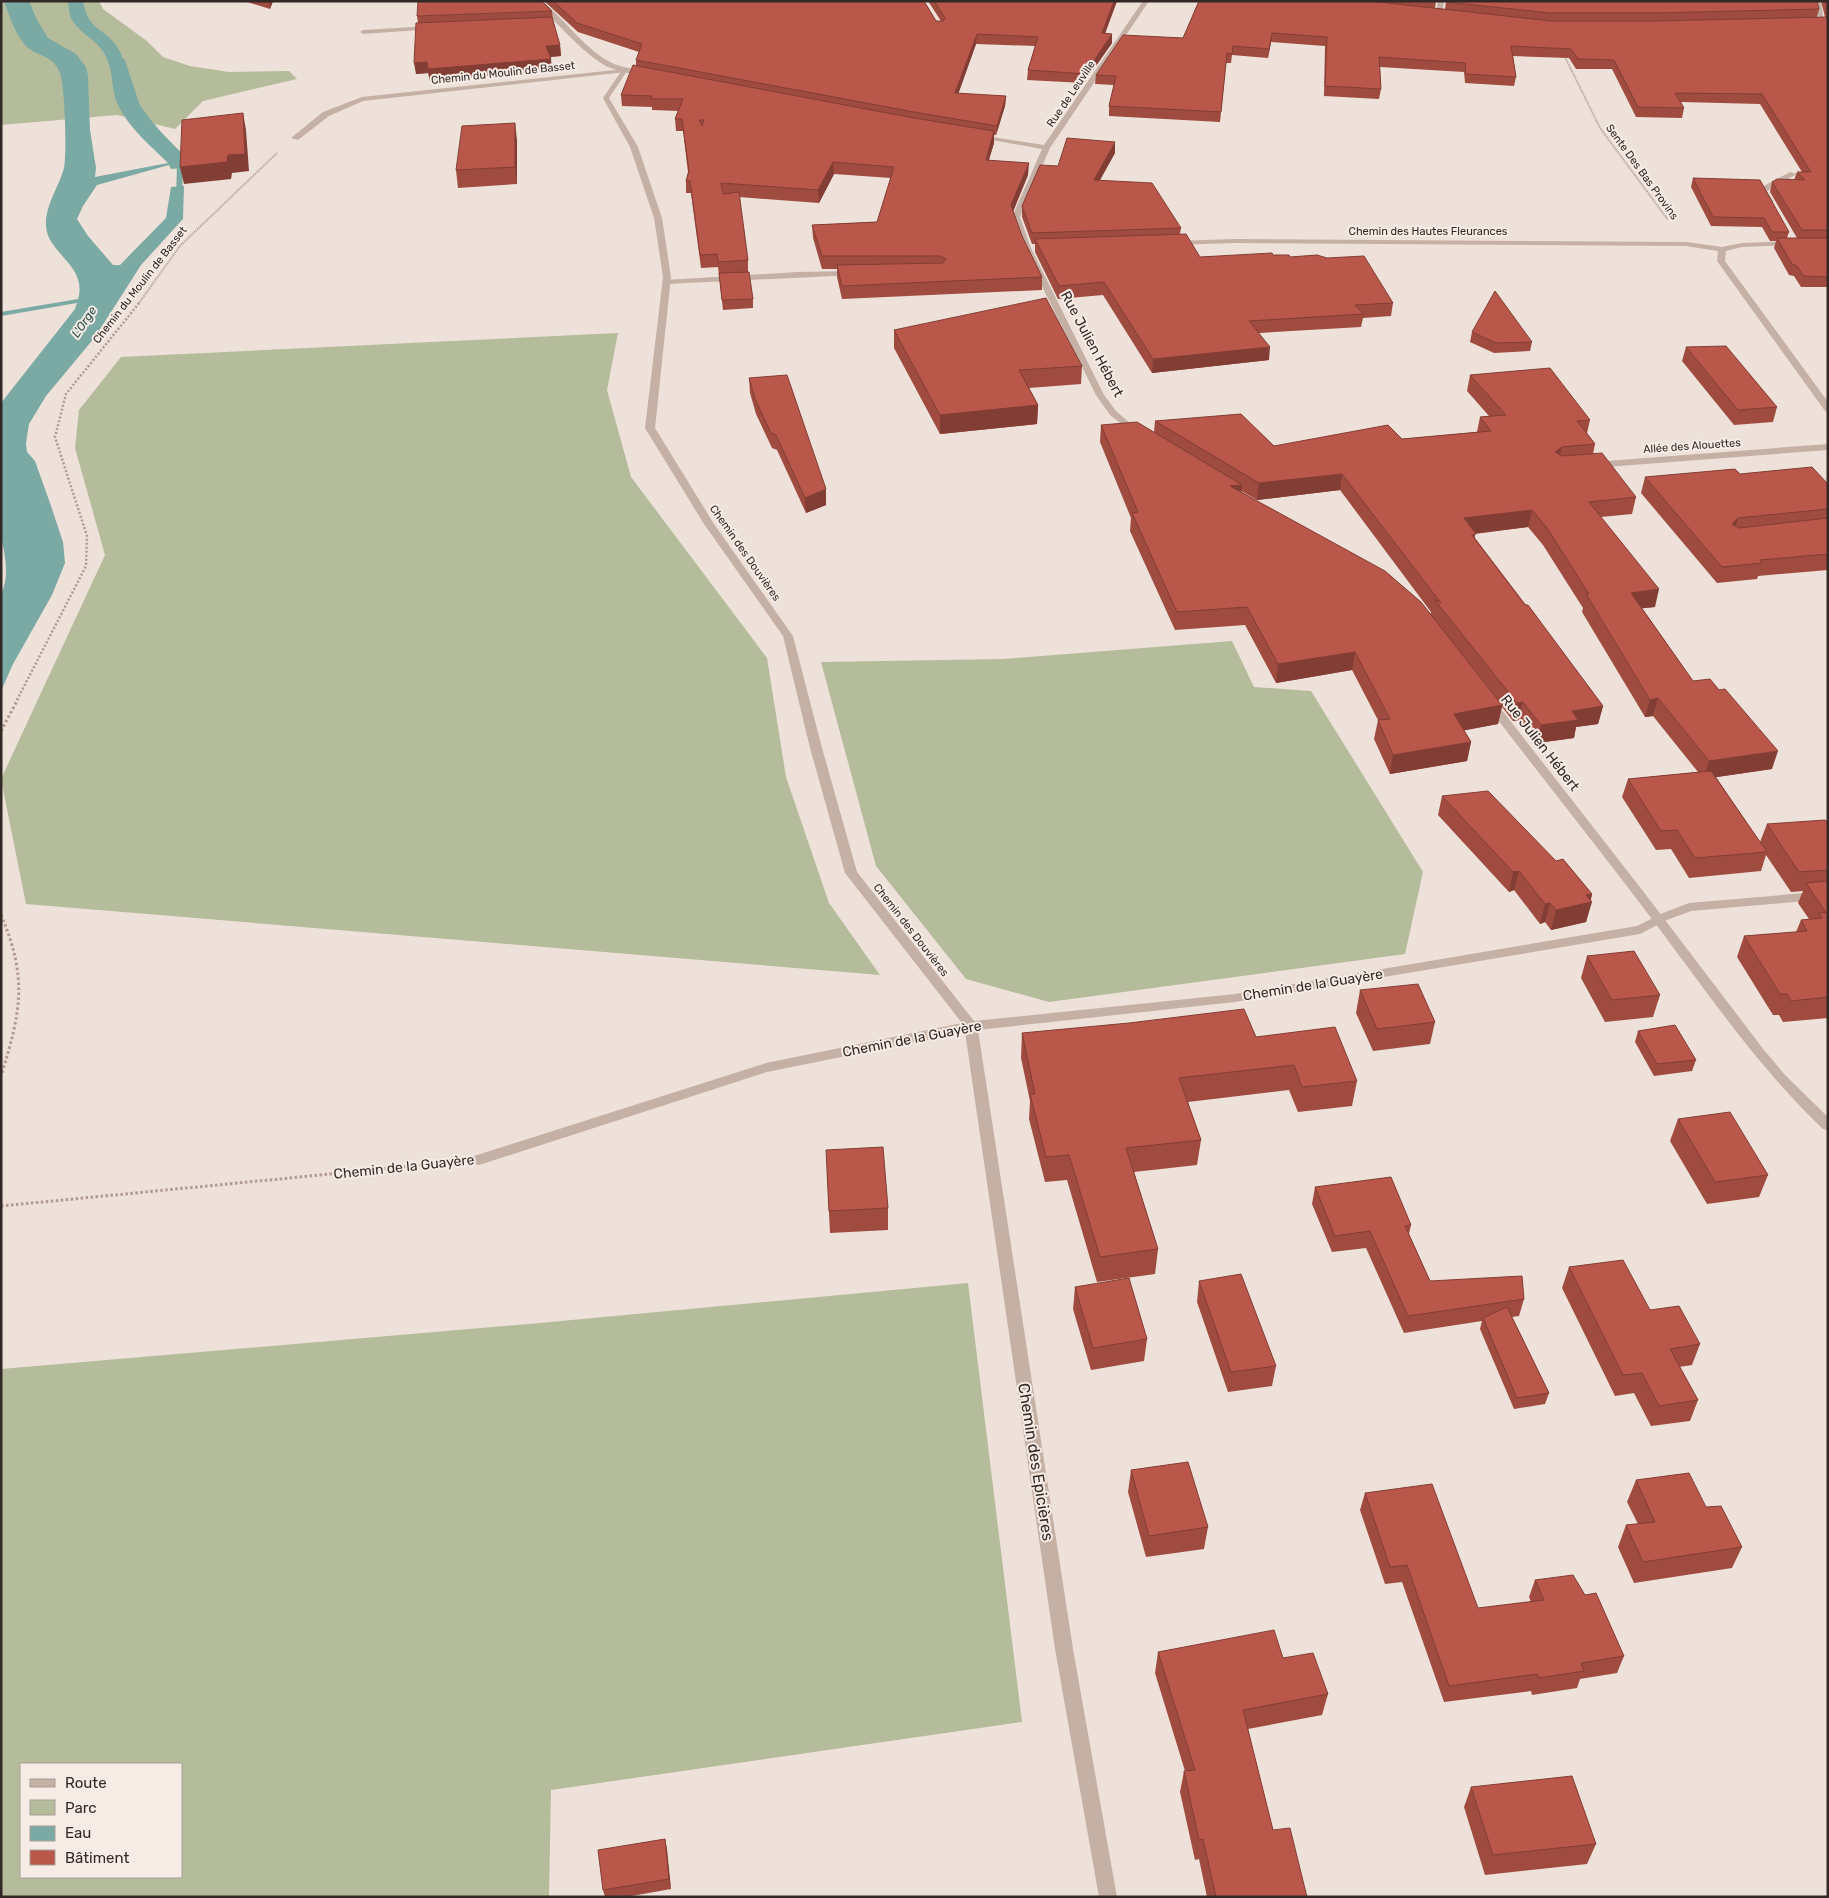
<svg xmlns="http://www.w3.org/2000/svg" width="1829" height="1898" font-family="Rubik,sans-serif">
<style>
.green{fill:#b5bc9b;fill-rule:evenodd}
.water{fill:#7ba9a4}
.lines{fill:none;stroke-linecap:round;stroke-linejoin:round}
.stream{fill:#7ba9a4;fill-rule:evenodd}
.path-far2{stroke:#b19a91;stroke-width:2;stroke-dasharray:1 1;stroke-linecap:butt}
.path-far1{stroke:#b19a91;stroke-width:2.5;stroke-dasharray:2 2;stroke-linecap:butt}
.path{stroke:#b19a91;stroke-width:3;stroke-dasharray:2.5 2.5;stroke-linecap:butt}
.service{fill:#c5b0a6;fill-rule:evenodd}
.minor{fill:#c5b0a6;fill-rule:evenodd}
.tertiary{fill:#c5b0a6;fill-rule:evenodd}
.wall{fill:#a04b40;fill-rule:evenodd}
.shaded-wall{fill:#823d34}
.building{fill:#ba574b;stroke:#823d34;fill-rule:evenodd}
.labels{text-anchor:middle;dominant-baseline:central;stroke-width:4;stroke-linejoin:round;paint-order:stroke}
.far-street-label{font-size:11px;fill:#322826;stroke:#f7ece5}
.far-water-label{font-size:12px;font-style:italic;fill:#204f4c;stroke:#f7ece5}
.street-label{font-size:14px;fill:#322826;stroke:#f7ece5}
.near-street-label{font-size:16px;fill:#322826;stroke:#f7ece5}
</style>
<rect width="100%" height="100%" fill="#eee1d9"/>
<g class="green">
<polygon points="1,1 99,1 103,9 147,41 163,57 190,66 229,72 289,71 297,79 203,101 175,129 117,115 1,125"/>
<polygon points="618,333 607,390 631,477 767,658 786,777 829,903 880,975 26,904 1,779 105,555 75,448 79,410 121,357"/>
<polygon points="1232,641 1254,687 1311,691 1423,872 1405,954 1049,1002 966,979 876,866 821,662 1003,659"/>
<path d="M968,1283L1022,1722L551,1790L549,1897H1V1369L529,1324ZM21,1764H181V1877H21Z"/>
</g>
<path class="water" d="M4,1H29L37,20L48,38L76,54L86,67L88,76L90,130L96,168L95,177L168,163C151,146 128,127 118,105C110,88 115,73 104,53C96,39 80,34 72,20C69,14 69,7 68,1H83C88,32 105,27 118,48C125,59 122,69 127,81C141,112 160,132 185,156L184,168L171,169L169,165L97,185L83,206L77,219L88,236L113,265H120L166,218L171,187L184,186L183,219L141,265L95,337L46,396L29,424L26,443L27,452L35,461L50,503L63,542L65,563L52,595L13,664L1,691V594C10,576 5,556 1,536V403L75,309L77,303L1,316V312L78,299C88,266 47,253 46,226C45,205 59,187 64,168C67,151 65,89 60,73C53,54 36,57 25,45C14,32 10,17 4,1Z"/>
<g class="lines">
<g class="stream">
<polygon points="115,54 119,54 125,60 142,112 137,111 119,61 114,55"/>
<polygon points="177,154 179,155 183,163 182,201 179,203 176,201 177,163 174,156"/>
</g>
<g class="path-far2">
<polyline points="1564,55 1600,128 1668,220"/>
<polyline points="139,303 180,246 277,153"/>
</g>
<polyline class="path-far1" points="17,700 86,566 87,536 55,437 66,394 140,302"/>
<g class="path">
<polyline points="1,731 18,699"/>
<path d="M1,915C28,978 21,1012 1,1076"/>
<polyline points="1,1206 454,1162"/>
</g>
<g class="service">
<polygon points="1438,1 1444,1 1442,15 1439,17 1436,15"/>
<polygon points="1815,1 1821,1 1824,23 1819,22"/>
<polygon points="624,69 627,71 626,72 363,101 329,116 298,140 291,138 323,112 362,97"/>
<polygon points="1790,172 1797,174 1767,191 1774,202 1767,204 1759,190 1760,188"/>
<polygon points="852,271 855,271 855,275 666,284 662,282 666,280 797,272"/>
<polygon points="1828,444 1828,450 1593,468 1588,465 1593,462"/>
<polygon points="1828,891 1828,899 1691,911 1659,923 1653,919 1655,916 1689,903"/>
</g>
<g class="minor">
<polygon points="431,26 433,27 433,29 363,34 360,32 363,30"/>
<polygon points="624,69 627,71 609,98 638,147 662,218 671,277 655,428 714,524 793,636 822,748 857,872 974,1021 1235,994 1637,926 1659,915 1665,919 1663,922 1640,934 1235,1002 978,1030 1073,1649 1117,1897 1099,1897 1055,1649 965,1032 767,1072 479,1165 474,1164 472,1160 474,1156 766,1063 962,1023 845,873 810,748 783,636 704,524 645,428 663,277 654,218 630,147 603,98 622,70"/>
<polygon points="1234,239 1686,242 1722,247 1742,243 1794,241 1794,245 1791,245 1742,247 1726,251 1725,261 1828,402 1828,412 1825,411 1717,261 1718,251 1686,246 1234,243 1174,245 1170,243 1174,241"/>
</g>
<g class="tertiary">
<path d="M535,1H542L549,7C569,25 586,49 610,62C622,69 639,68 650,75L647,77C633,74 619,72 606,66C584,54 554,20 535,1Z"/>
<polygon points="1143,1 1149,1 1050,148 1020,217 1031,248 1104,395 1116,411 1139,431 1139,435 1136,436 1110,415 1096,395 1023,248 1012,217 1042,149 975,137 979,135 1044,145"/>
<path d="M1490,699L1494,700L1643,891L1764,1050L1785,1075L1828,1117V1130L1823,1129C1758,1067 1709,995 1655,923C1600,850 1542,778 1486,704L1485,702L1486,700Z"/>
</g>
</g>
<g class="wall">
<polygon points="244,1 273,1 270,9"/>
<polygon points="544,1 924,1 936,21 941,21 928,1 1117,1 1105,34 1112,43 1084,83 1027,80 1028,70 1035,46 976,44 958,94 1006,96 1005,106 996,135 994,135 994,143 989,160 1028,175 1013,212 1022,236 1042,277 1042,290 842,299 837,277 837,269 822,269 813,238 812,225 877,222 891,178 834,174 819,203 739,197 748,260 748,272 753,299 753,308 723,310 718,267 701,268 691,193 686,193 686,181 688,172 683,131 676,131 675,119 678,111 652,110 652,107 622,106 621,95 636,65 636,60 639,52 578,32"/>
<polygon points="1199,1 1436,1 1435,8 1445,9 1446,1 1819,9 1817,17 1825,17 1821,1 1828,1 1828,287 1801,287 1794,276 1789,275 1774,248 1776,241 1770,241 1762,227 1711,226 1691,187 1693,178 1789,232 1787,238 1797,238 1770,192 1772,182 1794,180 1797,172 1802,172 1760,104 1681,102 1684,108 1682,118 1636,117 1612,69 1576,69 1569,58 1513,56 1516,77 1514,86 1465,83 1464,72 1380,67 1381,89 1379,99 1324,96 1325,46 1271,42 1268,58 1232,55 1231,63 1226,63 1220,122 1109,116 1109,106 1114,85 1095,84 1096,75 1183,38"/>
<polygon points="552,11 553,21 560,45 561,56 550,57 552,70 430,81 428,73 416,74 418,23 417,16"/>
<polygon points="517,140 517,184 458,188 456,170"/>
<polygon points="1115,153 1099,181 1181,228 1180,234 1200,257 1273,255 1290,257 1393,303 1391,316 1363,318 1361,327 1259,333 1269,360 1152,373 1103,295 1058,299 1035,252 1035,244 1032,244 1022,217 1022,206 1058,166"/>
<polygon points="894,330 1082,366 1081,384 1029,388 1038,405 1037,424 940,434 894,348"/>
<polygon points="1472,332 1532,342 1530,351 1494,353 1470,342"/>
<polygon points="1686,347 1777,407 1773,422 1734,425 1682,361"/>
<path d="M1470,375L1590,420L1587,433L1595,444L1593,454L1636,497L1632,514L1601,517L1655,607L1642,608L1693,681L1772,769L1716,777L1760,842L1767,824L1828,823V1018L1783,1022L1779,1015H1773L1737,957L1744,936L1796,932L1801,920L1809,919L1798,903L1803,891L1791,892L1766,855L1761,871L1689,878L1671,849L1656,850L1622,797L1628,779L1698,772L1653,716L1645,717L1582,612L1583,608L1543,545L1528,527L1475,534V538L1603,706L1598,724L1576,727L1574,738L1537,743L1518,720L1513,721L1502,707L1498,724L1464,730L1471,742L1467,761L1390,774L1374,739L1378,720L1352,670L1276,683L1245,625L1175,630L1130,531L1131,518L1100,442L1101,425L1154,432L1155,421L1274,446L1402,439L1477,432L1480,417L1489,416L1467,391ZM1340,490L1431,612V614L1241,492V491L1257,500Z"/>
<polygon points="749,378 826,505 806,513 777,450 772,448 756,414 750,393"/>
<polygon points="1740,474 1828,484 1828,570 1758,576 1757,579 1717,583 1641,493 1645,477"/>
<polygon points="1442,796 1556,861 1592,894 1586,922 1551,930 1545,922 1540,924 1514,890 1509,892 1438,815"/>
<polygon points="1587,956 1660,995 1653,1017 1605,1022 1581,978"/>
<polygon points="1360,990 1435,1022 1430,1044 1373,1051 1356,1013"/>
<polygon points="1638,1031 1696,1060 1692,1071 1654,1076 1635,1042"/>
<polygon points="1022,1033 1256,1037 1357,1081 1352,1106 1298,1112 1289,1090 1188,1102 1201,1140 1197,1165 1134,1172 1158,1249 1155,1274 1097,1282 1067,1180 1045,1182 1029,1119 1030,1101 1021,1058"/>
<polygon points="1678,1119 1768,1175 1759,1197 1707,1204 1670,1141"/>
<polygon points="827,1173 888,1208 888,1230 830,1233"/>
<polygon points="1315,1187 1411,1225 1409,1234 1430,1281 1524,1299 1519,1316 1512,1317 1549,1393 1545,1404 1514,1409 1480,1329 1482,1321 1404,1333 1366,1248 1332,1252 1312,1204"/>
<polygon points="1569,1267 1650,1310 1700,1344 1692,1365 1679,1367 1698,1400 1690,1421 1651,1426 1634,1393 1615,1396 1562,1288"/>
<polygon points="1199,1281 1276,1366 1272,1386 1228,1392 1197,1302"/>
<polygon points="1075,1287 1147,1339 1144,1361 1091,1370 1073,1309"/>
<polygon points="1131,1470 1208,1527 1204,1549 1146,1557 1128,1492"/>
<polygon points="1636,1480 1706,1507 1742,1547 1732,1568 1634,1583 1618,1547 1626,1525 1638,1524 1627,1502"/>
<polygon points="1365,1493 1478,1608 1531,1602 1529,1597 1535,1580 1624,1656 1617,1673 1580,1679 1577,1688 1532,1695 1531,1691 1444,1702 1402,1582 1385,1584 1360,1510"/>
<polygon points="1158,1652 1283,1658 1328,1694 1322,1715 1248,1729 1273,1830 1307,1897 1207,1897 1199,1859 1195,1860 1180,1792 1184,1771 1185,1771 1155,1673"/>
<polygon points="1471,1787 1596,1844 1587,1864 1485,1875 1464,1807"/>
<polygon points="665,1839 671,1889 626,1897 605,1897 603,1890"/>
</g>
<g class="shaded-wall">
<polygon points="269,1 273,1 270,9"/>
<polygon points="1114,1 1117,1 1101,43 1102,33"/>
<polygon points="1272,33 1271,42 1268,58 1269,49"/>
<polygon points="977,34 976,44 955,103 955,93"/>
<polygon points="1112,34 1112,43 1084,83 1085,74"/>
<polygon points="560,45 561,56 548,57 546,46"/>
<polygon points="551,59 552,70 430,81 428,69"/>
<polygon points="427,62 428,73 416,74 414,63"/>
<polygon points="1006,96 1005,106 996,135 997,126"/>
<polygon points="243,113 246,130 249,171 232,173 231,179 184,184 180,167"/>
<polygon points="515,123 517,140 517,184 515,167"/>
<polygon points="994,131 994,143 985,172 986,160"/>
<polygon points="1115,142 1115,153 1094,191 1094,180"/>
<polygon points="833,162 834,174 819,203 818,190"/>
<polygon points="1029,163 1028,175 1010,218 1011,205"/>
<polygon points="1270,347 1269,360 1152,373 1153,359"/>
<polygon points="1038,405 1037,424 940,434 940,415"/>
<polygon points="1562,447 1558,463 1555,452"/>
<polygon points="1342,474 1340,490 1257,500 1259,483"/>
<polygon points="1242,485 1240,502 1230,486"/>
<polygon points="826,489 826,505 806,513 805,498"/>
<polygon points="1532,510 1528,527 1461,535 1464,518"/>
<polygon points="1738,518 1734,534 1732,524"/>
<polygon points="1659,589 1655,607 1627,610 1631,593"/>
<polygon points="1355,652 1352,670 1276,683 1278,664"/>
<polygon points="1658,698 1653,716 1645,717 1650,700"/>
<polygon points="1523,702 1518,720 1513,721 1517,703"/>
<polygon points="1502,705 1498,724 1451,733 1454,714"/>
<polygon points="1603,706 1598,724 1576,727 1574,738 1537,743 1541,725 1572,711"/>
<polygon points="1471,742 1467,761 1390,774 1393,755"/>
<polygon points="1778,751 1772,769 1704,779 1709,761"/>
<polygon points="1519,871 1514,890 1509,892 1513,872"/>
<polygon points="1592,894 1590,903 1592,902 1586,922 1551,930 1556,910 1586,895"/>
<polygon points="1550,903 1545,922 1540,924 1545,904"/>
<polygon points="665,1839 667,1849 671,1889 669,1879"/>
</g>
<g class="building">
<polygon points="418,1 542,1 552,11 417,16"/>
<polygon points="553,1 924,1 936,21 943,21 945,18 934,1 1114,1 1102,33 1112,34 1085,74 1028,70 1038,37 977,34 955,93 1006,96 997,126 914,112 636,60 642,44 577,23"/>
<polygon points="1199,1 1370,1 1551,21 1656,21 1828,17 1828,230 1802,230 1772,182 1777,179 1805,180 1797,172 1811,172 1762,94 1675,93 1684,108 1638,107 1614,60 1578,59 1571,49 1511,46 1516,77 1466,74 1465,63 1379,57 1381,89 1325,86 1327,37 1272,33 1269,49 1233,46 1232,54 1227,53 1221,112 1109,106 1116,76 1096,75 1123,35 1183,38"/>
<polygon points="1446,1 1817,1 1819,9 1656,13 1551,13 1446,2"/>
<polygon points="552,17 560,45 546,46 551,59 428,69 427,62 414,63 416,23"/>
<path d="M633,65L914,118L994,131L986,160L1029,163L1011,205L1022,236L1042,277L842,286L837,265L943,263L946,259L940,256H822L812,225L877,222L894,167L833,162L818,190L721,183L723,194L739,192L748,260L718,262L717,254L700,255L690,181H686L689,171L682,119H675L683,99H651L652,96L621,95ZM699,120H704L702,126Z"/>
<polygon points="243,113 245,154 228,155 227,162 180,167 182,120"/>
<polygon points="515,123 515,167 456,170 462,126"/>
<polygon points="1067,138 1115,142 1094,180 1152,183 1181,228 1032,233 1022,206 1040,165 1058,166"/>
<polygon points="1693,178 1760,180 1789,232 1772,232 1764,218 1713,217"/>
<polygon points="1186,234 1200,257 1272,253 1273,255 1289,255 1290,257 1317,255 1327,258 1364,256 1393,303 1355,305 1363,314 1249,321 1270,347 1153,359 1104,282 1059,286 1035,239"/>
<polygon points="1777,238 1828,238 1828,277 1804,276 1797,266 1792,264"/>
<polygon points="749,272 753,299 722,300 719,273"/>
<polygon points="1495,291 1532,342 1496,343 1472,332"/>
<polygon points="1046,298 1082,366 1019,370 1038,405 940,415 894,330"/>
<polygon points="1726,346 1777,407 1738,410 1686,347"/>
<polygon points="1550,368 1590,420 1577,421 1595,444 1562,447 1555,452 1562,456 1602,453 1636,497 1589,502 1659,589 1631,593 1693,681 1710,679 1719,690 1725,689 1778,751 1709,761 1658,698 1650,700 1586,594 1589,594 1547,528 1532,510 1464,518 1476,534 1472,535 1525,605 1528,605 1603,706 1572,711 1578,720 1541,725 1523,702 1517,703 1434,599 1441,603 1342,474 1259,483 1155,421 1241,414 1274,446 1388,425 1402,439 1491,431 1480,417 1506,415 1470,375"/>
<polygon points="787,375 826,489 805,498 776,435 771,433 755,399 749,378"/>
<polygon points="1137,422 1242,485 1230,486 1385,571 1421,602 1502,705 1454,714 1471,742 1393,755 1378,720 1390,719 1355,652 1278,664 1247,607 1177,612 1132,513 1138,512 1101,425"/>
<polygon points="1812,467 1828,484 1828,509 1738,518 1732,524 1739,528 1828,518 1828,554 1760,560 1762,563 1722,567 1645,477 1735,469 1740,474"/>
<polygon points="1711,771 1767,852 1695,858 1677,830 1661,831 1628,779"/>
<polygon points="1488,791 1556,861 1563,859 1592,894 1586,895 1592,902 1556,910 1550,903 1545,904 1519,871 1513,872 1442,796"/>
<polygon points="1825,820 1828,823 1828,870 1799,872 1767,824"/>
<polygon points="1828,881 1828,997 1791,1001 1787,994 1780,994 1744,936 1807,931 1801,920 1822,918 1819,913 1826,913 1806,883"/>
<polygon points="1634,951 1660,995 1612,1000 1587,956"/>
<polygon points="1418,984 1435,1022 1377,1029 1360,990"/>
<polygon points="1244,1009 1256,1037 1335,1027 1357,1081 1302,1087 1294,1065 1179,1078 1201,1140 1126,1148 1158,1249 1100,1257 1069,1155 1046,1157 1030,1094 1035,1094 1022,1033 1129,1023"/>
<polygon points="1675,1025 1696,1060 1657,1064 1638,1031"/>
<polygon points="1730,1112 1768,1175 1715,1182 1678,1119"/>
<polygon points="883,1147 888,1208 829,1211 826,1150"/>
<polygon points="1391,1177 1411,1225 1405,1226 1430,1281 1522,1276 1524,1299 1408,1316 1370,1231 1335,1236 1315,1187"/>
<polygon points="1623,1260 1650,1310 1679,1306 1700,1344 1670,1349 1698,1400 1659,1406 1642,1373 1623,1375 1569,1267"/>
<polygon points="1241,1274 1276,1366 1231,1372 1199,1281"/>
<polygon points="1129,1278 1147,1339 1093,1348 1075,1287"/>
<polygon points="1507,1307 1549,1393 1517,1398 1483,1318"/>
<polygon points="1188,1462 1208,1527 1149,1536 1131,1470"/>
<polygon points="1689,1473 1706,1507 1721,1506 1742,1547 1643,1562 1626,1525 1655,1522 1636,1480"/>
<polygon points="1432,1484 1478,1608 1544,1600 1535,1580 1573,1575 1585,1595 1596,1593 1624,1656 1581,1663 1584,1671 1539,1678 1537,1674 1449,1686 1407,1565 1390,1567 1365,1493"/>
<polygon points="1274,1630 1283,1658 1313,1653 1328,1694 1243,1710 1273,1830 1290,1828 1307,1897 1216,1897 1203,1839 1199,1840 1184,1771 1195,1770 1158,1652"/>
<polygon points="1572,1776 1596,1844 1493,1855 1471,1787"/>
<polygon points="665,1839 669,1879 603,1890 598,1850"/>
</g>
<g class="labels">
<g class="far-street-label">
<text transform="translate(503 73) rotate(-6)">Chemin du Moulin de Basset</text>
<text transform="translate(1071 94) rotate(-56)">Rue de Leuville</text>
<text transform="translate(1642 172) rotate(54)">Sente Des Bas Provins</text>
<text x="1428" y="231">Chemin des Hautes Fleurances</text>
<text transform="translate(140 285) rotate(-52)">Chemin du Moulin de Basset</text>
<text transform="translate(1692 446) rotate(-4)">Allée des Alouettes</text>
<text transform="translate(745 553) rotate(55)">Chemin des Douvières</text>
<text transform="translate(911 930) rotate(52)">Chemin des Douvières</text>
</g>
<g class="far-water-label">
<text transform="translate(84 322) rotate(-56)">L'Orge</text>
</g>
<g class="street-label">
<text transform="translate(1092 344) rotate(62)">Rue Julien Hébert</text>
<text transform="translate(1540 743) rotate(52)">Rue Julien Hébert</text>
<text transform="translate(1313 985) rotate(-9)">Chemin de la Guayère</text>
<text transform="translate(912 1039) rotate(-11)">Chemin de la Guayère</text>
<text transform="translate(404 1167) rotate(-6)">Chemin de la Guayère</text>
</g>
<g class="near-street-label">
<text transform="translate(1036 1462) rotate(81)">Chemin des Epicières</text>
</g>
</g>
<rect width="1829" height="1898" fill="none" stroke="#322826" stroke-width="5"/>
<rect x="20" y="1763" width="162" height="115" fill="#f7ece5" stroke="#a89e99"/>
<rect x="30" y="1779" width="25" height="8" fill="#c5b0a6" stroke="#a89e99"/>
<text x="65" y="1788" font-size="15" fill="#322826">Route</text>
<rect x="30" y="1800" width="25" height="15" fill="#b5bc9b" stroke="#a89e99"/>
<text x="65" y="1813" font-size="15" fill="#322826">Parc</text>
<rect x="30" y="1826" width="25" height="15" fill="#7ba9a4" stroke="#a89e99"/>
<text x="65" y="1838" font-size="15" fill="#322826">Eau</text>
<rect x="30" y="1850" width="25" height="15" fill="#ba574b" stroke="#a89e99"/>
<text x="65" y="1863" font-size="15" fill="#322826">Bâtiment</text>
</svg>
